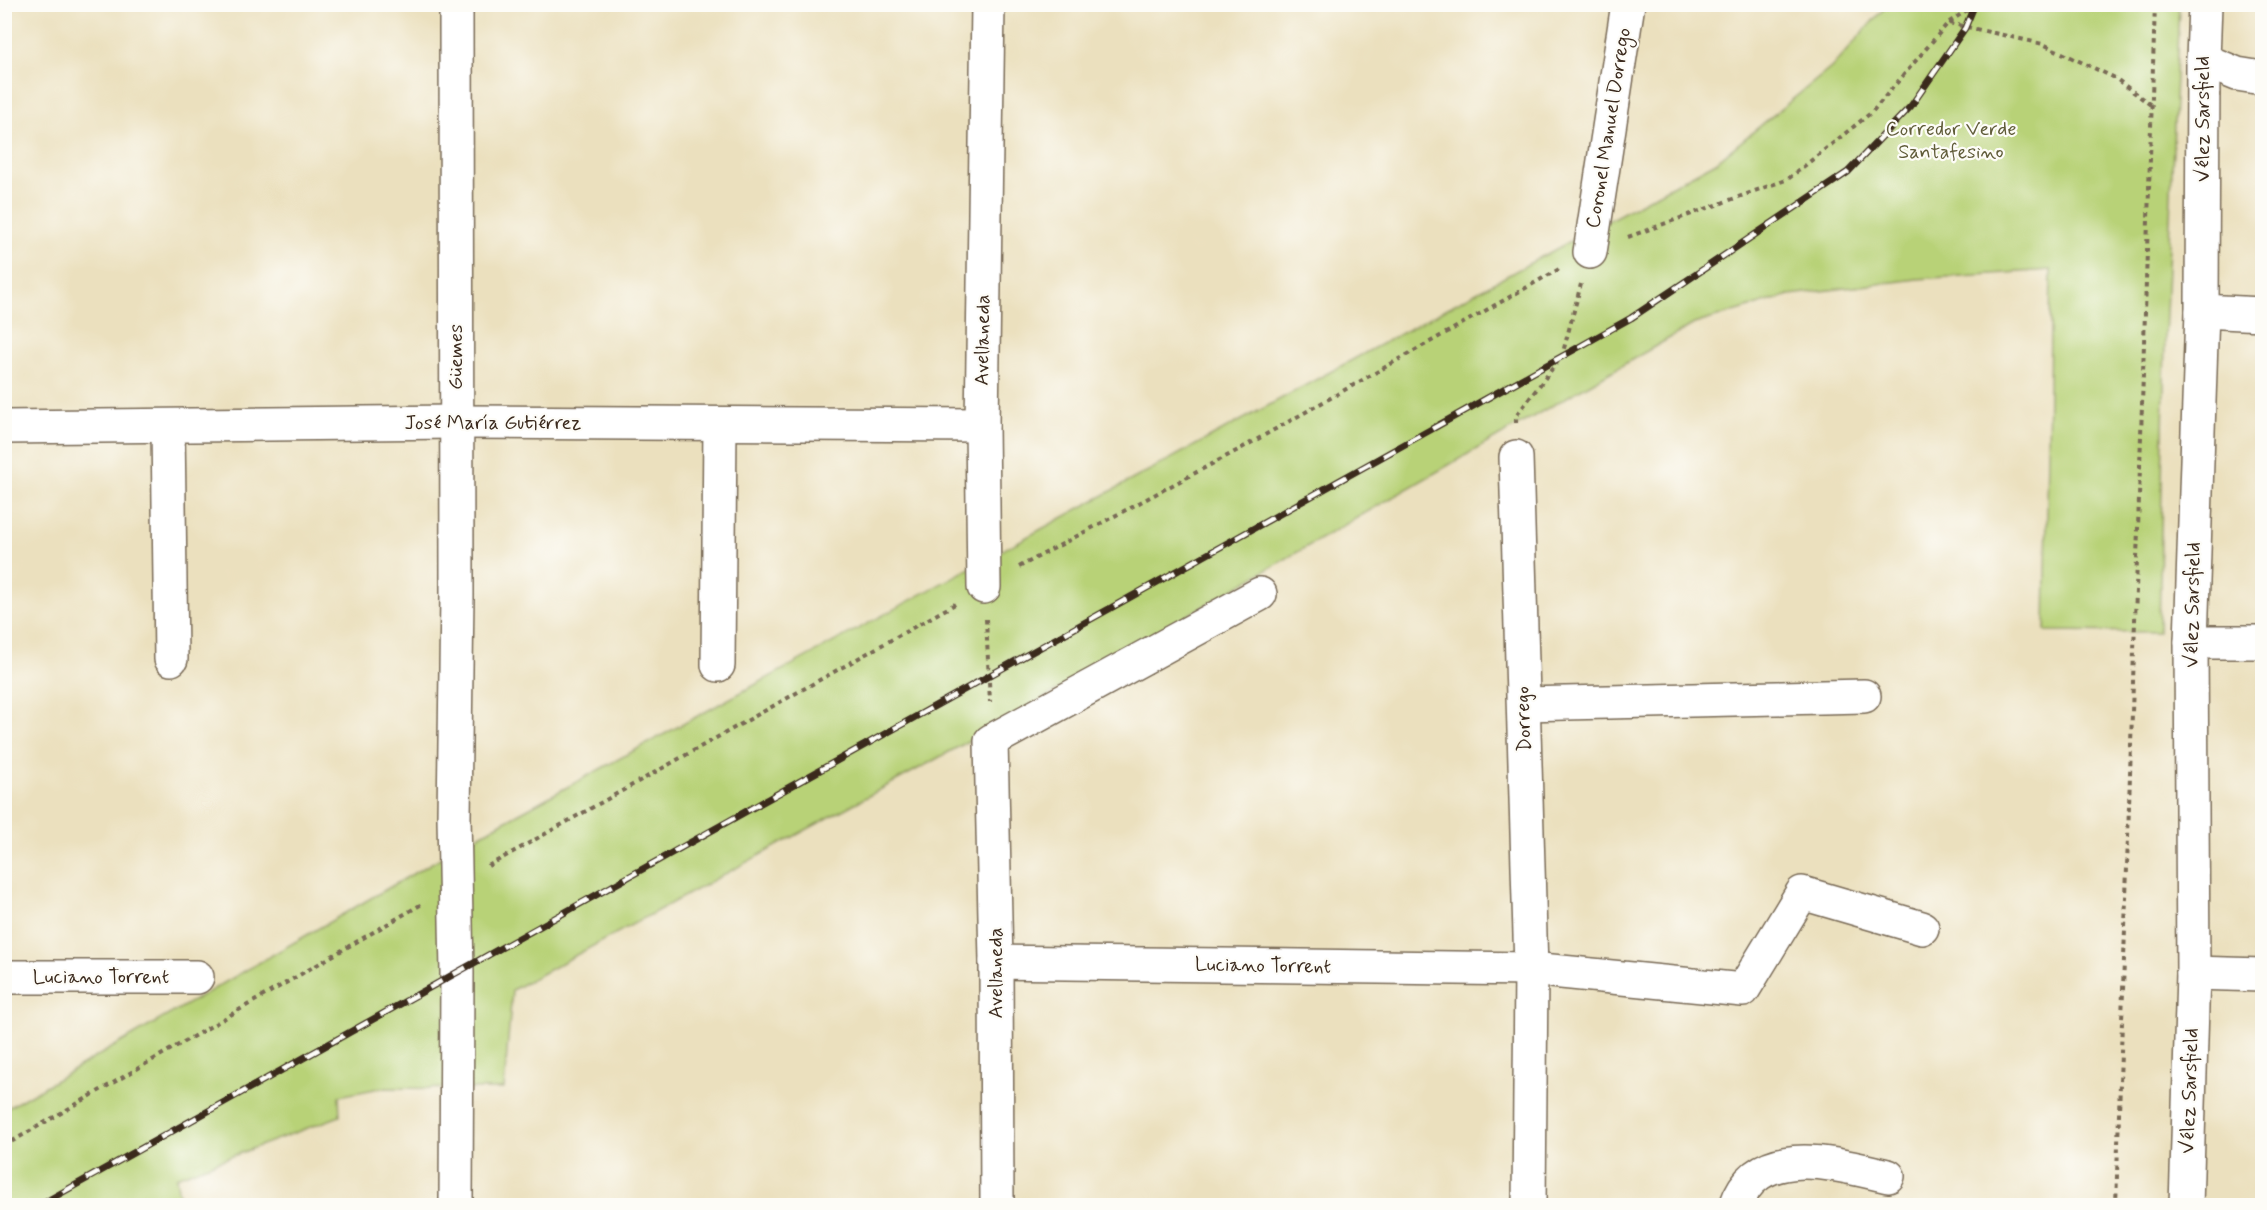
<svg xmlns="http://www.w3.org/2000/svg" width="2267" height="1210" font-family="Mynerve,sans-serif">
<style>
.green{fill:#b8d277;stroke:#7a7e4a;stroke-width:1.5}
.lines{fill:none;stroke-linecap:round;stroke-linejoin:round}
.minor-casing{stroke:#796a56;stroke-width:36}
.path{stroke:#796a56;stroke-width:4;stroke-dasharray:4.5 4.5;stroke-linecap:butt}
.minor{stroke:#fff;stroke-width:33}
.rail-casing{stroke:#3b2a1e;stroke-width:7}
.rail{stroke:#fdfcf7;stroke-width:4.5;stroke-dasharray:14;stroke-linecap:butt}
.labels{text-anchor:middle;dominant-baseline:central;stroke-width:4.5;stroke-linejoin:round;paint-order:stroke}
.street-label{font-size:20px;fill:#3b2a1e;stroke:#fdfcf7}
.park-label{font-size:20px;fill:#605c39;stroke:#fdfcf7}
</style>
<rect width="100%" height="100%" fill="#fdfcf7"/>
<filter id="ink" filterUnits="userSpaceOnUse"><feTurbulence type="fractalNoise" baseFrequency=".0167" numOctaves="2"/><feDisplacementMap in="SourceGraphic" scale="12" xChannelSelector="R" yChannelSelector="G"/><feConvolveMatrix kernelMatrix="1 2 1 2 8 2 1 2 1" color-interpolation-filters="sRGB"/></filter>
<filter id="wash" filterUnits="userSpaceOnUse"><feTurbulence type="fractalNoise" baseFrequency=".008" numOctaves="4" result="noise"/><feDisplacementMap in="SourceGraphic" scale="24" xChannelSelector="R" yChannelSelector="G"/><feGaussianBlur stdDeviation="1.35" result="paint"/><feColorMatrix in="noise" values="0 0 0 0 0 0 0 0 0 0 0 0 0 0 0 0 0 1.4 0 .05"/><feComposite in="paint" operator="in"/></filter>
<g filter="url(#wash)">
<rect width="100%" height="100%" fill="#ebe0be"/>
<polygon class="green" points="1887,5 2179,5 2165,338 2159,632 2045,631 2051,270 1917,279 1790,295 1694,324 960,746 512,990 504,1089 380,1088 339,1096 340,1116 176,1177 180,1201 171,1206 5,1205 4,1110 501,823 1716,162 1832,67"/>
</g>
<g filter="url(#ink)">
<g class="lines">
<g class="minor-casing">
<g id="minor">
<polyline points="456,4 457,596 454,817 457,973 456,1206"/>
<polyline points="2203,60 2237,74 2262,78"/>
<polyline points="1590,252 1628,4"/>
<polyline points="2202,311 2262,314"/>
<polyline points="168,426 171,659"/>
<polyline points="4,427 456,422 982,425"/>
<polyline points="1516,457 1531,969 1529,1206"/>
<polyline points="984,587 982,425 988,4"/>
<polyline points="2191,642 2262,642"/>
<polyline points="718,665 720,424"/>
<polyline points="1524,704 1864,696"/>
<polyline points="996,962 1531,969 1743,990 1802,893 1922,928"/>
<polyline points="2193,973 2262,975"/>
<polyline points="4,977 197,977"/>
<polyline points="997,1206 996,962 991,741 1260,594"/>
<path d="M1736,1206C1758,1140 1838,1165 1888,1176"/>
<polyline points="2186,1206 2193,973 2191,642 2202,311 2203,60 2205,4"/>
</g>
</g>
<g class="path">
<polyline points="1949,23 2043,44 2115,78 2152,106"/>
<polyline points="1628,237 1788,179 1872,112 1948,23 1976,4"/>
<polyline points="1516,423 1516,416 1562,356 1581,284"/>
<polyline points="1019,567 1240,449 1561,268"/>
<polyline points="986,619 990,702"/>
<polyline points="488,866 955,604"/>
<polyline points="4,1146 422,904"/>
<polyline points="2116,1206 2155,4"/>
</g>
<use href="#minor" class="minor"/>
<g class="rail-casing">
<polyline id="rail" points="38,1206 1631,318 1848,172 1911,106 1965,28 1975,4"/>
</g>
<use href="#rail" class="rail"/>
</g>
</g>
<g class="labels">
<g class="street-label">
<text transform="translate(2203 119) rotate(-90)">Vélez Sarsfield</text>
<text transform="translate(1609 128) rotate(-81)">Coronel Manuel Dorrego</text>
<text transform="translate(983 340) rotate(-89)">Avellaneda</text>
<text transform="translate(456 357) rotate(-90)">Güemes</text>
<text x="493" y="423">José María Gutiérrez</text>
<text transform="translate(2193 605) rotate(-89)">Vélez Sarsfield</text>
<text transform="translate(1524 719) rotate(-92)">Dorrego</text>
<text transform="translate(1263 966) rotate(1)">Luciano Torrent</text>
<text transform="translate(996 973) rotate(-90)">Avellaneda</text>
<text x="101" y="977">Luciano Torrent</text>
<text transform="translate(2190 1091) rotate(-88)">Vélez Sarsfield</text>
</g>
<g class="park-label">
<text x="1951" y="129">Corredor Verde<tspan x="1951" dy="23">Santafesino</tspan></text>
</g>
</g>
<rect width="2267" height="1210" fill="none" stroke="#fdfcf7" stroke-width="24"/>
</svg>
